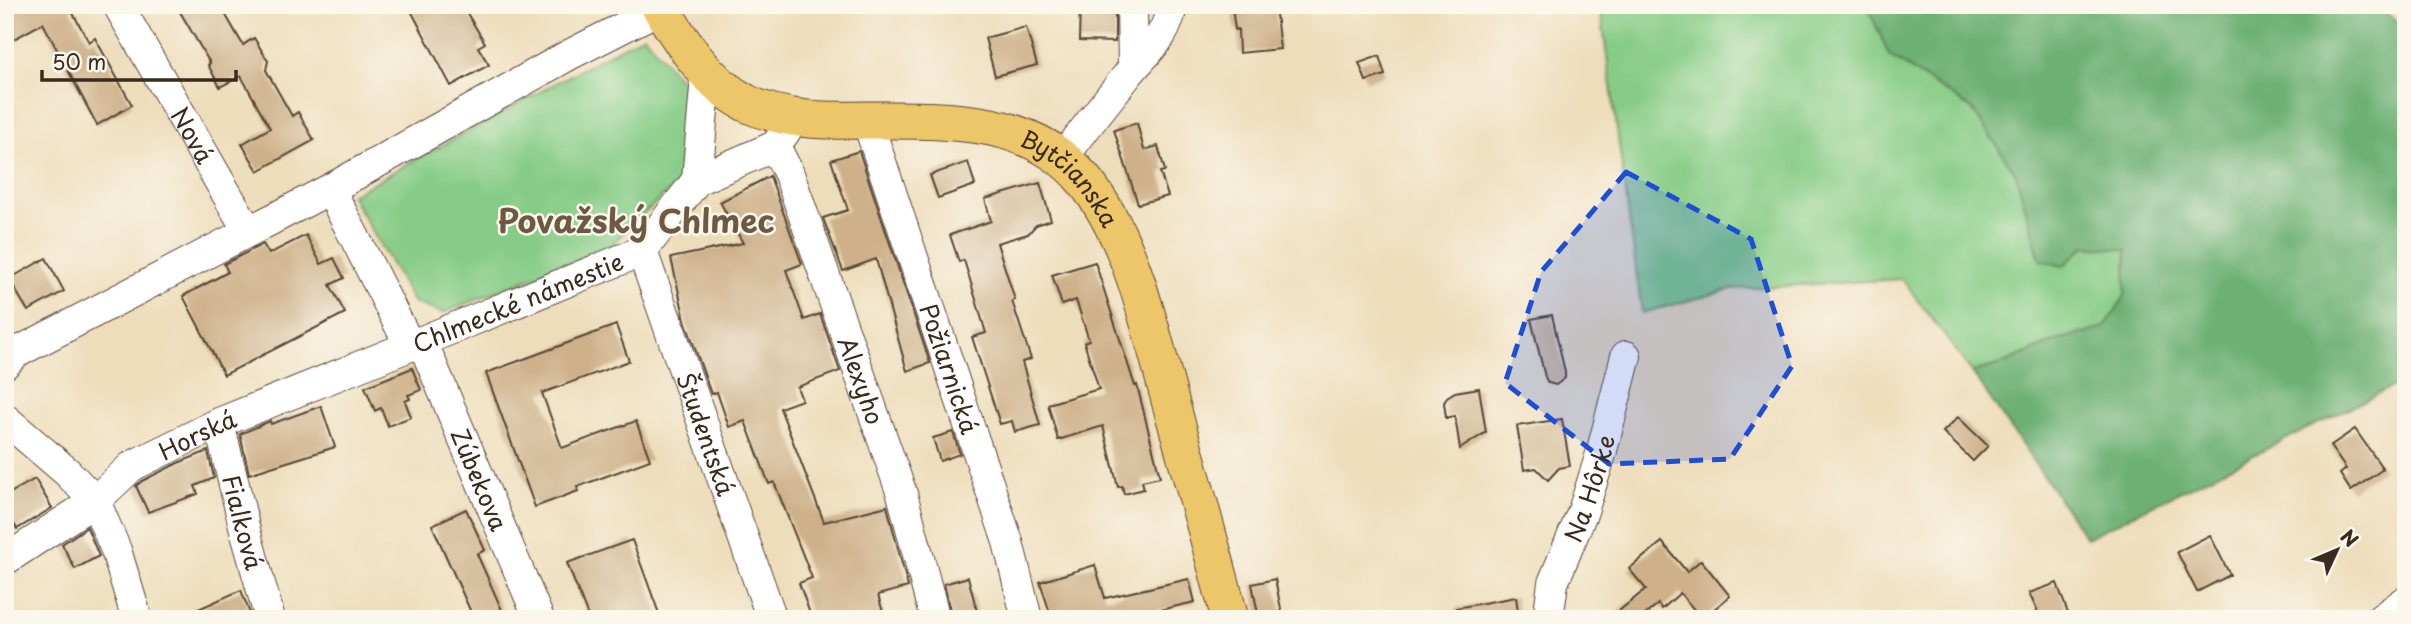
<svg xmlns="http://www.w3.org/2000/svg" width="2411" height="624" font-family="'Playpen Sans',sans-serif">
<style>
.green{fill:#86cc86;stroke:#607b52;stroke-width:2}
.forest{fill:#6cb073;stroke:#546d48;stroke-width:2}
.building{fill:#ceb089}
.lines{fill:none;stroke-linecap:round;stroke-linejoin:round}
.minor-casing{stroke:#564536;stroke-width:32}
.major-casing{stroke:#564536;stroke-width:39}
.minor{stroke:#fff;stroke-width:30}
.major{stroke:#ecc669;stroke-width:37}
.marked{fill:#1d4ed8;fill-opacity:0.2;stroke:#1d4ed8;stroke-width:5;stroke-dasharray:14 9;stroke-linejoin:round}
.labels{text-anchor:middle;dominant-baseline:central;stroke-width:5;stroke-linejoin:round;paint-order:stroke}
.street-label{font-size:24px;fill:#3b2a1e;stroke:#fbf7ec}
.district-label{font-size:32px;font-weight:bold;fill:#6e5943;stroke:#fbf7ec}
</style>
<rect width="100%" height="100%" fill="#fbf7ec"/>
<filter id="ink" filterUnits="userSpaceOnUse"><feTurbulence type="fractalNoise" baseFrequency=".0143" numOctaves="2"/><feDisplacementMap in="SourceGraphic" scale="14" xChannelSelector="R" yChannelSelector="G"/><feConvolveMatrix kernelMatrix="1 2 1 2 8 2 1 2 1" color-interpolation-filters="sRGB"/></filter>
<filter id="wash" filterUnits="userSpaceOnUse"><feTurbulence type="fractalNoise" baseFrequency=".00686" numOctaves="4" result="noise"/><feDisplacementMap in="SourceGraphic" scale="28" xChannelSelector="R" yChannelSelector="G"/><feGaussianBlur stdDeviation="1.57" result="paint"/><feColorMatrix in="noise" values="0 0 0 0 0 0 0 0 0 0 0 0 0 0 0 0 0 1.4 0 .05"/><feComposite in="paint" operator="in"/></filter>
<g filter="url(#wash)">
<rect width="100%" height="100%" fill="#edb"/>
<g class="green">
<polygon points="1600,5 1867,5 1889,55 1972,109 2016,174 2040,260 2063,266 2085,246 2127,249 2125,296 2105,327 2052,342 1999,365 1972,372 1902,279 1732,289 1642,313"/>
<polygon points="644,35 690,93 680,181 629,227 611,246 443,313 414,303 351,195"/>
</g>
<polygon class="forest" points="1867,5 2375,5 2406,28 2406,380 2086,538 1972,372 1999,365 2052,342 2105,327 2125,296 2127,250 2085,246 2063,266 2040,260 2016,174 1972,109 1889,55"/>
<g id="blocks">
<g class="building">
<polygon points="5,5 75,5 70,8 89,42 95,38 132,105 97,125 43,23 5,44"/>
<polygon points="176,5 220,5 243,45 254,38 268,61 266,70 292,116 298,112 314,140 258,171 242,144 270,128 241,76 220,87 208,65 210,63"/>
<polygon points="408,5 462,5 485,43 478,47 489,65 451,86"/>
<polygon points="1080,5 1115,6 1115,42 1079,41"/>
<polygon points="1252,5 1275,5 1280,49 1239,53 1238,29 1235,30 1232,7"/>
<polygon points="1026,27 1037,65 995,76 985,38"/>
<polygon points="1379,56 1385,75 1366,81 1359,63"/>
<polygon points="1137,123 1144,150 1158,146 1165,171 1160,172 1168,196 1138,204 1114,130"/>
<polygon points="859,151 930,363 907,371 876,259 843,271 823,218 848,210 831,160"/>
<polygon points="968,162 975,185 938,198 930,175"/>
<polygon points="770,176 802,264 786,270 804,320 820,314 840,371 797,387 802,400 780,408 824,522 887,506 908,587 878,595 885,619 812,619 799,583 812,578 774,482 769,484 745,421 729,427 717,392 711,394 685,320 671,258 743,243 720,202"/>
<polygon points="1040,183 1051,220 1036,225 1028,234 997,243 1015,300 1012,301 1031,359 1022,362 1040,425 1015,432 1012,421 1000,424 972,337 986,333 964,260 959,262 950,235 991,221 985,199"/>
<polygon points="306,235 321,264 334,258 344,278 330,285 345,313 224,375 183,296 228,272 224,264 263,244 269,254"/>
<polygon points="46,258 64,291 28,311 9,279"/>
<polygon points="1095,262 1135,386 1137,385 1160,477 1142,481 1144,489 1124,494 1122,486 1118,487 1103,426 1058,440 1048,404 1099,389 1084,342 1089,340 1076,300 1062,305 1052,275"/>
<polygon points="1552,315 1565,372 1565,378 1556,385 1548,383 1545,377 1531,319"/>
<polygon points="616,325 629,361 542,393 562,448 636,421 650,460 577,487 578,491 535,507 486,373"/>
<polygon points="412,368 421,390 408,395 410,399 405,401 411,417 388,426 381,408 375,411 365,387"/>
<polygon points="1479,388 1486,432 1460,449 1455,416 1446,418 1444,403 1447,397 1455,392"/>
<polygon points="321,406 335,447 249,474 240,434 270,421 271,424"/>
<polygon points="1958,417 1988,446 1973,461 1943,432"/>
<polygon points="1562,419 1570,466 1559,468 1548,480 1536,468 1524,470 1517,426"/>
<polygon points="2355,429 2383,469 2351,491 2340,474 2346,469 2330,446"/>
<polygon points="953,432 960,454 940,461 933,438"/>
<polygon points="208,451 214,478 195,486 198,494 148,512 136,486 142,481 178,463"/>
<polygon points="35,479 52,508 17,529 5,508 5,496"/>
<polygon points="466,509 485,550 477,554 506,619 474,619 432,525"/>
<polygon points="87,527 99,556 75,569 62,544"/>
<polygon points="2210,535 2230,575 2197,592 2177,552"/>
<polygon points="632,540 661,619 589,619 567,563"/>
<polygon points="1662,542 1687,572 1701,560 1730,596 1702,619 1680,593 1662,609 1658,604 1640,619 1609,619 1646,589 1629,569"/>
<polygon points="1095,565 1105,598 1189,579 1195,602 1120,619 1052,619 1040,582"/>
<polygon points="968,577 979,619 952,619 944,584"/>
<polygon points="1275,579 1283,619 1259,619 1252,584"/>
<polygon points="2057,583 2070,619 2041,619 2029,593"/>
<polygon points="241,590 252,619 176,619"/>
<polygon points="1516,597 1519,619 1456,619 1456,608"/>
</g>
</g>
</g>
<g filter="url(#ink)">
<use href="#blocks" fill-opacity="0" stroke="#564536" stroke-width="2"/>
<g class="lines">
<g class="minor-casing">
<g id="minor">
<path id="s1" d="M118,5L248,231"/>
<polyline points="1132,5 1133,67"/>
<path id="s2" d="M661,8L569,55L330,189L410,346L642,251L697,180L705,88L704,69"/>
<path id="s3" d="M867,120L1008,542L1027,619"/>
<path id="s4" d="M775,146L789,174L902,494L935,619"/>
<path d="M1062,159C1083,131 1104,104 1126,77C1145,52 1167,39 1172,5"/>
<polyline points="697,180 775,146 786,131"/>
<path id="s5" d="M642,251L772,619"/>
<path id="s6" d="M422,341L539,619"/>
<polyline points="5,364 16,353 330,189"/>
<polyline points="5,419 67,472 95,501 116,550 137,619"/>
<path id="s7" d="M219,423L246,534L270,619"/>
<path id="s8" d="M5,560L95,501L132,466L219,423L410,346"/>
<path id="s9" d="M1548,619L1553,583L1583,511L1601,454L1626,356"/>
<polyline points="2381,619 2406,601"/>
</g>
</g>
<g class="major-casing">
<g id="major">
<path id="s10" d="M659,5C681,42 707,82 746,103C783,121 826,121 866,120C941,120 1030,115 1083,179C1133,239 1150,330 1171,404C1191,475 1212,547 1230,619"/>
</g>
</g>
<use href="#minor" class="minor"/>
<use href="#major" class="major"/>
</g>
</g>
<path class="marked" d="M1626,172L1751,239L1792,366L1730,459L1609,464L1505,383L1541,272Z"/>
<g class="labels">
<g class="street-label">
<text stroke="none"><textPath href="#s1" startOffset="150">Nová</textPath></text>
<text stroke="none"><textPath href="#s10" startOffset="478">Bytčianska</textPath></text>
<text stroke="none"><textPath href="#s2" startOffset="670">Chlmecké námestie</textPath></text>
<text stroke="none"><textPath href="#s3" startOffset="262">Požiarnická</textPath></text>
<text stroke="none"><textPath href="#s4" startOffset="250">Alexyho</textPath></text>
<text stroke="none"><textPath href="#s8" startOffset="231">Horská</textPath></text>
<text stroke="none"><textPath href="#s5" startOffset="194">Študentská</textPath></text>
<text stroke="none"><textPath href="#s6" startOffset="150">Zúbekova</textPath></text>
<text stroke="none"><textPath href="#s9" startOffset="138">Na Hôrke</textPath></text>
<text stroke="none"><textPath href="#s7" startOffset="102">Fialková</textPath></text>
</g>
<g class="district-label">
<text x="636" y="220">Považský Chlmec</text>
</g>
</g>
<rect width="2411" height="624" fill="none" stroke="#fbf7ec" stroke-width="28"/>
<g transform="translate(2337 550) rotate(46)" stroke="#fbf7ec" stroke-width="5" paint-order="stroke">
<path d="M0-5L12 26L0 18L-12 26Z" fill="#3b2a1e"/>
<text y="-10" font-size="19" font-weight="bold" text-anchor="middle" fill="#3b2a1e">N</text>
</g>
<path d="M42 70v10h194v-10" fill="none" stroke="#3b2a1e" stroke-width="3.5"/>
<text x="52" y="70" font-size="21" fill="#3b2a1e" stroke="#fbf7ec" stroke-width="5" paint-order="stroke">50 m</text>
</svg>
